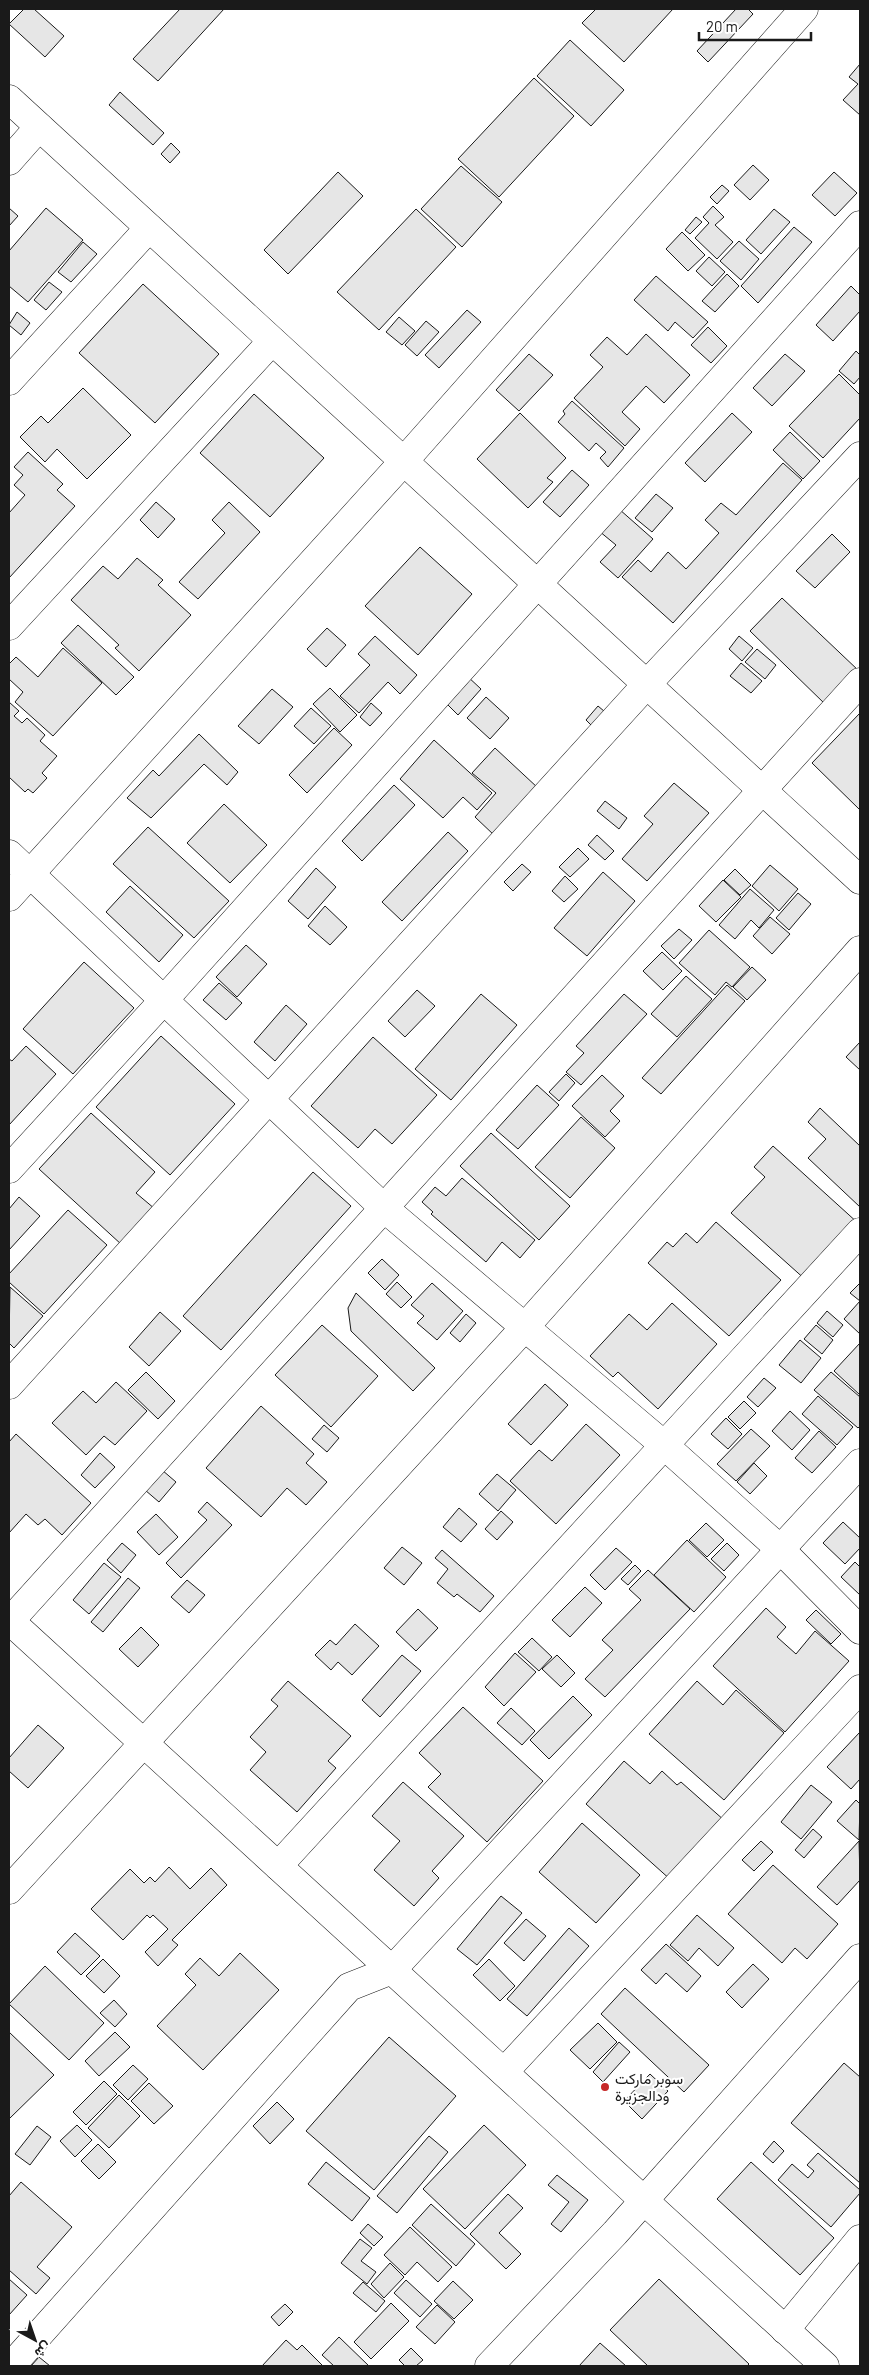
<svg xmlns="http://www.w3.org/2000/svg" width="869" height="2375" font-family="Barlow,Vazirmatn,sans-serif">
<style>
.building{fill:#e6e6e6;stroke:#1a1a1a}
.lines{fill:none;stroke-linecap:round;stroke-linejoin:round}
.street-casing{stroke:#1a1a1a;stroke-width:29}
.street{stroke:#fff;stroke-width:28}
.poi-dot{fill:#c62828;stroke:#fff;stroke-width:2}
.labels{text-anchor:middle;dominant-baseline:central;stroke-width:4;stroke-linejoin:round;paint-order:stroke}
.poi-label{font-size:15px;fill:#1a1a1a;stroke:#fff;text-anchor:start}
</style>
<rect width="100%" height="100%" fill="#fff"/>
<g class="building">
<polygon points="24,9 34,9 64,36 45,57 9,24"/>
<polygon points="180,9 224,9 158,81 133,59"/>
<polygon points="596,9 673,9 624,62 582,23"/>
<polygon points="736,9 748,9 753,14 708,62 697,51"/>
<polygon points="570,40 624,90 591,126 537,76"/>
<polygon points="860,64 860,115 843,100 858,84 849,77"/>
<polygon points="534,78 574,116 499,197 458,159"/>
<polygon points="120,92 164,133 153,145 109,105"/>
<polygon points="171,143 180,152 170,163 161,154"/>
<polygon points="753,165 769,180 750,200 734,185"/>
<polygon points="461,166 502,202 462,247 421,209"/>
<polygon points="338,172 363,196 288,274 264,250"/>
<polygon points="834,172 857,193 835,216 812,195"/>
<polygon points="722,185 729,191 717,204 710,197"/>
<polygon points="713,206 724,217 715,225 733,242 717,259 695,238 709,223 703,217"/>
<polygon points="9,208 18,216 9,226"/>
<polygon points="46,208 83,240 28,302 9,286 9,251"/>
<polygon points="416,209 456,247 379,330 337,292"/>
<polygon points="774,209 790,222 761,254 746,240"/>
<polygon points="696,217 702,222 690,234 685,230"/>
<polygon points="794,227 812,242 758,303 741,286"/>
<polygon points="682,232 705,255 688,271 666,249"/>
<polygon points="739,241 759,259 741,280 720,261"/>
<polygon points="83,242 97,254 71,282 58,272"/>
<polygon points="709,257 725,272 712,286 696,271"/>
<polygon points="727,274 739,286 715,312 702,301"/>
<polygon points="656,276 708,322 693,338 675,322 668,331 634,300"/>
<polygon points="49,282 62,292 46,310 34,300"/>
<polygon points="143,284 219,354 155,423 79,353"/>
<polygon points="851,286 860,295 860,311 833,341 816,325"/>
<polygon points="467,310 481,322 439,368 425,355"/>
<polygon points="17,312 30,323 21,335 9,325"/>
<polygon points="399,317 415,331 402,345 386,332"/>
<polygon points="426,321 439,332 417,356 405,345"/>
<polygon points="708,327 727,346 711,363 691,345"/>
<polygon points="646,334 690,375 664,403 646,386 622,412 640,429 625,446 574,398 603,367 590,355 607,337 627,355"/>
<polygon points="856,351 860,355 860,377 854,384 839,371"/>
<polygon points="529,354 553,375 519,411 496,390"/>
<polygon points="785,354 805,371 772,406 753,388"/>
<polygon points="839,374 860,395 860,418 823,458 789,426"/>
<polygon points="83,388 131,435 87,479 57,449 45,462 20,437 41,416 48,423"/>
<polygon points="254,394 324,458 270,517 200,453"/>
<polygon points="572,401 624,448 608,467 600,458 606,452 596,443 589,451 558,422 565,414 563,411"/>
<polygon points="520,413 566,458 547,478 553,482 528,508 477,459"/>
<polygon points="732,413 752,432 705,482 685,463"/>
<polygon points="790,432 820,461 803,479 773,450"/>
<polygon points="28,452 63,484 57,490 75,506 9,578 9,513 25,495 14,485 23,475 14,467"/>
<polygon points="783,463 802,480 673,623 622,577 638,560 651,572 668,552 686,569 719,533 705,520 721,503 736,515"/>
<polygon points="572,470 589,485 560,517 543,502"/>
<polygon points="656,494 673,508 652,532 635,518"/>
<polygon points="156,502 175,519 158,538 140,520"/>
<polygon points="229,502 260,532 198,599 179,582 225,533 212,520"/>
<polygon points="619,509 653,539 618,578 600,562 616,545 599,531"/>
<polygon points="832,534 850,552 815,588 796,571"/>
<polygon points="420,547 472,594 418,655 365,606"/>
<polygon points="137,558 163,580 158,585 191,615 139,671 115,648 119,645 71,600 103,566 118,579"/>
<polygon points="782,598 859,671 826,705 750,631"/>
<polygon points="78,625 134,677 116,695 61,643"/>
<polygon points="327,628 346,645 326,667 307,649"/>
<polygon points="375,636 417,675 400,694 388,682 359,713 340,696 370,665 358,654"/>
<polygon points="739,636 753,648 742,661 729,649"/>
<polygon points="63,648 102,683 53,736 15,702 23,692 9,679 9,664 16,657 38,677"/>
<polygon points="757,649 776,665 765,679 745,662"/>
<polygon points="741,663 762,681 751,693 730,676"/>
<polygon points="466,675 481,689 458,715 443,700"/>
<polygon points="330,688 357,715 340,732 313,704"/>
<polygon points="272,689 293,707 259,744 238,726"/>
<polygon points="486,697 509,718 490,739 467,718"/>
<polygon points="9,702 19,711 14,716 22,723 27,718 45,735 40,741 57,756 42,773 47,778 33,793 28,789 25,792 9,777"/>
<polygon points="371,703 382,713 370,726 360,717"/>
<polygon points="598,706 611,717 598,732 586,720"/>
<polygon points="311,708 331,726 314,744 294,726"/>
<polygon points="860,713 860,810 812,763"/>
<polygon points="334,728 352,745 307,793 289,775"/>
<polygon points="199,734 238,772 227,785 204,764 151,818 127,798 153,770 159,776"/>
<polygon points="434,740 492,793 477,810 463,797 443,818 400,779"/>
<polygon points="495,748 538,788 495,836 475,817 496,793 472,773"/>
<polygon points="674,783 709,813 647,881 622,859 653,824 644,816"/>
<polygon points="394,785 415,805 362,861 342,841"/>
<polygon points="605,801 627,818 619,829 597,811"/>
<polygon points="224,804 267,845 230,883 187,843"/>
<polygon points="148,827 229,901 194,938 113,864"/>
<polygon points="448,832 468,851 402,921 382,902"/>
<polygon points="597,835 614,851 605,860 588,845"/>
<polygon points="578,848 589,859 570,877 559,867"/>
<polygon points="522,864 531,872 513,891 504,882"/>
<polygon points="770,865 798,889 779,911 752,886"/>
<polygon points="316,868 336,887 308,919 288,901"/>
<polygon points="735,869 751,885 740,895 724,880"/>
<polygon points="603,872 635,901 587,956 554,928"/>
<polygon points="565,876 578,889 564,902 552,891"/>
<polygon points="723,880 741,897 716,922 699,906"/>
<polygon points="130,886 183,935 159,962 106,912"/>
<polygon points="750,889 774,910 759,928 751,920 735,939 719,925"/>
<polygon points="798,893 811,904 789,930 776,918"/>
<polygon points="325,906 347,927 330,945 308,926"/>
<polygon points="770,917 790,934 772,954 753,936"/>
<polygon points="679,929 692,940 674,959 661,946"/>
<polygon points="709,930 750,967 732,987 726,982 715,995 679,963"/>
<polygon points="246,945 267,964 237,997 216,977"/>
<polygon points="662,952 682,971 663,990 643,971"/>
<polygon points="84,962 134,1008 73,1074 23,1029"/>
<polygon points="752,967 766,980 747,1000 733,987"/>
<polygon points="686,976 712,999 677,1037 651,1014"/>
<polygon points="219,983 242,1003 226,1020 203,1000"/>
<polygon points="727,985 745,1001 661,1094 642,1078"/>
<polygon points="417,990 435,1006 405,1037 388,1021"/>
<polygon points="481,994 517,1025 451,1100 415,1069"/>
<polygon points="624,994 647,1014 581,1085 566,1072 584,1053 576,1046"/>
<polygon points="286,1005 307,1024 275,1061 254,1042"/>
<polygon points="161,1036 235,1104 170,1175 96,1107"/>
<polygon points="373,1037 437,1095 392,1144 375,1129 358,1148 311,1106"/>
<polygon points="860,1042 860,1070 846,1057"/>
<polygon points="26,1046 56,1074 9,1125 9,1059 12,1061"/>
<polygon points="566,1074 575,1083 559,1101 549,1092"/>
<polygon points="602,1075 624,1096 610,1111 620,1121 605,1137 572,1106"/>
<polygon points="537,1085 559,1105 518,1149 496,1130"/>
<polygon points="820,1108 860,1146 860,1207 808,1158 826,1139 808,1122"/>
<polygon points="91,1113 155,1172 136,1193 155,1209 122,1245 39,1169"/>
<polygon points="581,1117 615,1148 570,1198 535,1167"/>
<polygon points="491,1133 570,1206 539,1240 460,1166"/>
<polygon points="773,1146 859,1224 807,1281 731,1213 765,1177 754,1167"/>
<polygon points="313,1172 351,1206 221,1350 183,1316"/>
<polygon points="462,1178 535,1240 520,1258 502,1242 486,1262 431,1214 433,1212 422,1202 435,1187 446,1196"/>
<polygon points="19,1197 40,1216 9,1250 9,1209"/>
<polygon points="68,1210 107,1245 44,1314 9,1282 9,1274"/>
<polygon points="716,1222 781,1280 729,1336 648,1263 667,1242 673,1247 686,1233 697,1243"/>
<polygon points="382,1259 399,1275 385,1290 368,1273"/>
<polygon points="397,1282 412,1297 401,1308 386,1294"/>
<polygon points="432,1283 463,1311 437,1340 417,1323 424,1316 411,1305"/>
<polygon points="860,1283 860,1334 844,1319 860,1301 850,1293"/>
<polygon points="10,1287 43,1316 14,1348 9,1343"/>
<polygon points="356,1293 435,1368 413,1391 351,1331 348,1308"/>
<polygon points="672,1303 717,1344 658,1409 618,1372 613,1377 590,1356 629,1314 647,1330"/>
<polygon points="827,1311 843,1325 833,1337 817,1323"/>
<polygon points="160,1312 181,1331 149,1366 129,1347"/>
<polygon points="466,1314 476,1323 460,1342 450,1333"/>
<polygon points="322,1325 378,1376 331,1427 275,1375"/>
<polygon points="816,1325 833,1340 822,1354 804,1339"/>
<polygon points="800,1340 821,1358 801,1383 779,1365"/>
<polygon points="860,1343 860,1395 834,1371"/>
<polygon points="146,1372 175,1401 158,1419 128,1390"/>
<polygon points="831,1372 860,1397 860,1426 858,1428 814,1390"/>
<polygon points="764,1378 776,1388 758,1407 747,1397"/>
<polygon points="116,1382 147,1411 115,1445 104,1436 86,1455 52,1423 83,1391 96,1403"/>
<polygon points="545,1384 568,1405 531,1445 508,1424"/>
<polygon points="818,1396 853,1427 837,1445 802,1414"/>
<polygon points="744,1401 756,1413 740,1429 728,1417"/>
<polygon points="261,1406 314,1454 306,1463 327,1482 306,1505 287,1488 261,1517 206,1468"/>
<polygon points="790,1411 810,1430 792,1450 772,1431"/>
<polygon points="726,1418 742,1434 728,1449 711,1434"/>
<polygon points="586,1424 620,1455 556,1524 510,1481 539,1450 552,1461"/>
<polygon points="324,1425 339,1438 327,1452 312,1439"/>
<polygon points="751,1429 770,1446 736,1481 717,1464"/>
<polygon points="819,1431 836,1447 812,1473 795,1458"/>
<polygon points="16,1434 91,1503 62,1535 45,1519 38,1525 26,1514 9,1533 9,1442"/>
<polygon points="100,1453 115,1467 95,1488 81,1475"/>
<polygon points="754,1463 767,1476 750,1494 737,1482"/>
<polygon points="162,1470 176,1482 159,1502 145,1490"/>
<polygon points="497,1474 516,1490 498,1511 479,1494"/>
<polygon points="207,1502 232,1525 181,1578 166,1563 207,1520 198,1512"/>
<polygon points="459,1508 477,1524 461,1542 443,1527"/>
<polygon points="501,1511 513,1522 497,1540 485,1529"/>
<polygon points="156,1514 178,1537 159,1555 137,1532"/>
<polygon points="843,1522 860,1538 860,1548 845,1564 823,1543"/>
<polygon points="706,1523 724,1540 707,1557 689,1540"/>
<polygon points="687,1540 726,1577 694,1612 654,1575"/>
<polygon points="122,1543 136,1555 121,1573 107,1560"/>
<polygon points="727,1543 739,1555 724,1571 711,1559"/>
<polygon points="402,1547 422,1563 404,1585 384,1568"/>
<polygon points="616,1548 632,1562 605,1590 590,1575"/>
<polygon points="442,1550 494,1596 480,1612 457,1594 454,1597 437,1583 448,1569 435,1558"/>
<polygon points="855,1562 860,1567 860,1595 841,1577"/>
<polygon points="104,1563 121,1577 89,1614 73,1600"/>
<polygon points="635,1565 641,1571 628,1585 621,1579"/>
<polygon points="648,1570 690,1609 605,1697 585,1679 613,1650 602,1640 641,1600 629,1589"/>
<polygon points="128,1578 140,1588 103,1632 91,1622"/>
<polygon points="187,1580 205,1595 189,1613 171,1597"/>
<polygon points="585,1587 602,1603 570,1637 552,1620"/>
<polygon points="766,1608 786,1627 777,1637 796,1654 815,1631 849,1661 785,1732 713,1666"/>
<polygon points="418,1609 438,1628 416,1651 396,1632"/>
<polygon points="816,1610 841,1634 831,1644 806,1620"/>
<polygon points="355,1624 379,1646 352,1675 338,1662 331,1670 315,1655 330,1640 336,1645"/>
<polygon points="141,1627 159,1645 138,1667 119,1649"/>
<polygon points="532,1638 552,1657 539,1671 518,1652"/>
<polygon points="515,1653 536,1672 504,1706 485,1687"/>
<polygon points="402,1655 421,1671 380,1717 362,1700"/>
<polygon points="557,1655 575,1673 561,1687 542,1669"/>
<polygon points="288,1681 351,1736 328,1761 336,1768 297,1812 250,1770 266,1752 250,1737 278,1706 271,1700"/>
<polygon points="697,1681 723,1705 736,1690 784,1733 724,1800 649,1734"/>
<polygon points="573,1696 592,1715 549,1759 530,1740"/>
<polygon points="463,1707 543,1781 487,1842 428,1787 441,1774 419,1753"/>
<polygon points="511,1708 535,1731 522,1745 497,1723"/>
<polygon points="38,1725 64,1748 28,1788 9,1771 9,1758"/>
<polygon points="860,1732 860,1779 851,1789 827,1767"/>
<polygon points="624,1761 650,1784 662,1771 677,1785 681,1782 725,1821 672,1881 586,1804"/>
<polygon points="403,1782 464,1836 432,1871 439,1878 414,1906 374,1870 400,1841 372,1816"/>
<polygon points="811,1785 832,1802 801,1839 781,1822"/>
<polygon points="856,1800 860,1804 859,1840 837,1821"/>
<polygon points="582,1823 640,1875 596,1923 539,1872"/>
<polygon points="813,1829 822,1837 804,1858 795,1850"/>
<polygon points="761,1841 773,1852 754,1871 742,1860"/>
<polygon points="859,1841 860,1880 837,1905 817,1887"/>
<polygon points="773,1865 838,1924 807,1959 795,1948 782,1963 728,1914"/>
<polygon points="169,1867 190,1889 211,1868 227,1885 172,1940 178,1945 158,1966 145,1952 168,1929 153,1915 150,1918 147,1915 123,1940 91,1909 130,1869 144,1883 150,1877 155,1882"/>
<polygon points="501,1896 522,1913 477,1965 457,1949"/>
<polygon points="697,1915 734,1948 718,1966 699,1948 688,1961 670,1945"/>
<polygon points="526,1919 546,1936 524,1961 504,1943"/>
<polygon points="569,1928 589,1946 527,2016 507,1999"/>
<polygon points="75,1933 100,1956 81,1975 57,1952"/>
<polygon points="666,1944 701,1976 687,1992 666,1973 656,1984 641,1970"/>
<polygon points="240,1953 279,1990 203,2070 157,2026 196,1985 185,1974 200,1958 219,1976"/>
<polygon points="103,1959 120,1976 104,1993 86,1976"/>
<polygon points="489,1959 515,1986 500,2001 473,1975"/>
<polygon points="753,1964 769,1979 742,2008 726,1992"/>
<polygon points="45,1966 104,2023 69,2060 9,2004"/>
<polygon points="625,1988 709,2065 684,2092 601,2014"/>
<polygon points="114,2000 127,2014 115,2027 100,2013"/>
<polygon points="598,2023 617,2042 590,2069 570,2050"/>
<polygon points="9,2032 54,2075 9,2119"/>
<polygon points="115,2032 130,2047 99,2076 85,2061"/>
<polygon points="389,2037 456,2096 374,2190 306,2131"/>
<polygon points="619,2042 630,2052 603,2082 593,2072"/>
<polygon points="844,2063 860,2077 860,2183 791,2123"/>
<polygon points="133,2065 148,2079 128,2100 113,2085"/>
<polygon points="650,2074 668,2091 642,2119 624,2101"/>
<polygon points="104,2081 117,2094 86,2125 73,2112"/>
<polygon points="149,2083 173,2106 154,2124 131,2101"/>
<polygon points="119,2095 140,2116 109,2148 88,2128"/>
<polygon points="277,2102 294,2119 270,2144 253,2126"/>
<polygon points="77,2125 92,2140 75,2157 60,2141"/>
<polygon points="484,2125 526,2165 465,2229 423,2189"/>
<polygon points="37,2126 51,2137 30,2165 15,2154"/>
<polygon points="429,2136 448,2152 397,2213 377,2196"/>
<polygon points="774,2141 784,2151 773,2163 763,2154"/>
<polygon points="98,2144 116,2162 99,2179 81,2161"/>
<polygon points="818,2153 860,2190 860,2193 831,2227 778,2180 792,2164 808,2178 814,2171 807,2165"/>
<polygon points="326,2162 370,2198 352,2221 308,2184"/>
<polygon points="751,2162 834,2238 800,2275 717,2199"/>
<polygon points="557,2175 588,2200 561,2232 551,2224 569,2202 548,2185"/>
<polygon points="21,2182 72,2227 37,2267 50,2278 36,2294 9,2270 9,2196"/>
<polygon points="508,2194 523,2208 499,2233 521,2254 506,2269 470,2234"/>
<polygon points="431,2204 475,2244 456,2266 412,2225"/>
<polygon points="368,2224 383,2237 374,2246 360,2233"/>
<polygon points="410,2227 452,2267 438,2282 417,2262 405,2275 384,2255"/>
<polygon points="360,2239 372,2248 361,2261 376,2272 367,2284 341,2263"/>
<polygon points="390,2263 404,2277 384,2298 371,2284"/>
<polygon points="9,2279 27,2295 9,2315"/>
<polygon points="659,2279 749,2364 747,2366 648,2366 610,2330"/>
<polygon points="406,2280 432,2304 420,2317 394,2293"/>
<polygon points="453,2281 473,2300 454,2319 434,2301"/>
<polygon points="363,2282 385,2301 376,2312 353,2293"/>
<polygon points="391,2303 409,2321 371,2359 354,2342"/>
<polygon points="285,2304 293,2312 279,2326 271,2317"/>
<polygon points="437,2305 455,2322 435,2344 416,2327"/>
<polygon points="339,2337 369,2366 334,2366 322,2355"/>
<polygon points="286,2340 297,2350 302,2345 323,2366 262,2366"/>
<polygon points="600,2343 626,2366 579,2366"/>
<polygon points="411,2348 423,2360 416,2366 405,2366 399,2360"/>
<polygon points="39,2357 50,2366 31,2366"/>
</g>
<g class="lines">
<g class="street-casing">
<g id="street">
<polyline points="9,99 860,880"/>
<polyline points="9,161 39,127"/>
<polyline points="9,381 149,228"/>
<polyline points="9,626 272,341"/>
<polyline points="9,854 384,1208 664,1445 780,1549 860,1630"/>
<polyline points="9,897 404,461 804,9"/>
<polyline points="9,1169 163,1001 860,225"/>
<polyline points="9,1385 647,684 860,456"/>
<polyline points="9,1620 825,2366"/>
<polyline points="10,1621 860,682"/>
<polyline points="278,1866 860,1232"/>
<polyline points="9,1890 525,1327 860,950"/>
<polyline points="504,2072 860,1689"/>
<polyline points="785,2330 860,2239"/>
<polyline points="11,2366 349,1987 392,1970 860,1463"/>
<polyline points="489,2366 615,2233 860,1958"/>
</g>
</g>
<use href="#street" class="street"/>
</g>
<circle class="poi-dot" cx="605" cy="2087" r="5"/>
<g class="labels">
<g class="poi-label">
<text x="615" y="2078">سوبر ماركت<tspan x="615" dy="17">ودالجزيرة</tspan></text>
</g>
</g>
<rect width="869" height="2375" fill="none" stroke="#1a1a1a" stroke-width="20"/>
<g transform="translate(35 2340) rotate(140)" stroke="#ffffff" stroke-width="4" paint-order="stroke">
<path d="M0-4L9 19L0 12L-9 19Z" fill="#1a1a1a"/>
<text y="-8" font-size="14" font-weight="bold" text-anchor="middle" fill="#1a1a1a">ش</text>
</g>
<path d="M699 32v8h112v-8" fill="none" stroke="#1a1a1a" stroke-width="2.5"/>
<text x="706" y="32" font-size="15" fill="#1a1a1a" stroke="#ffffff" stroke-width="4" paint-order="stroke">20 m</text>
</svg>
